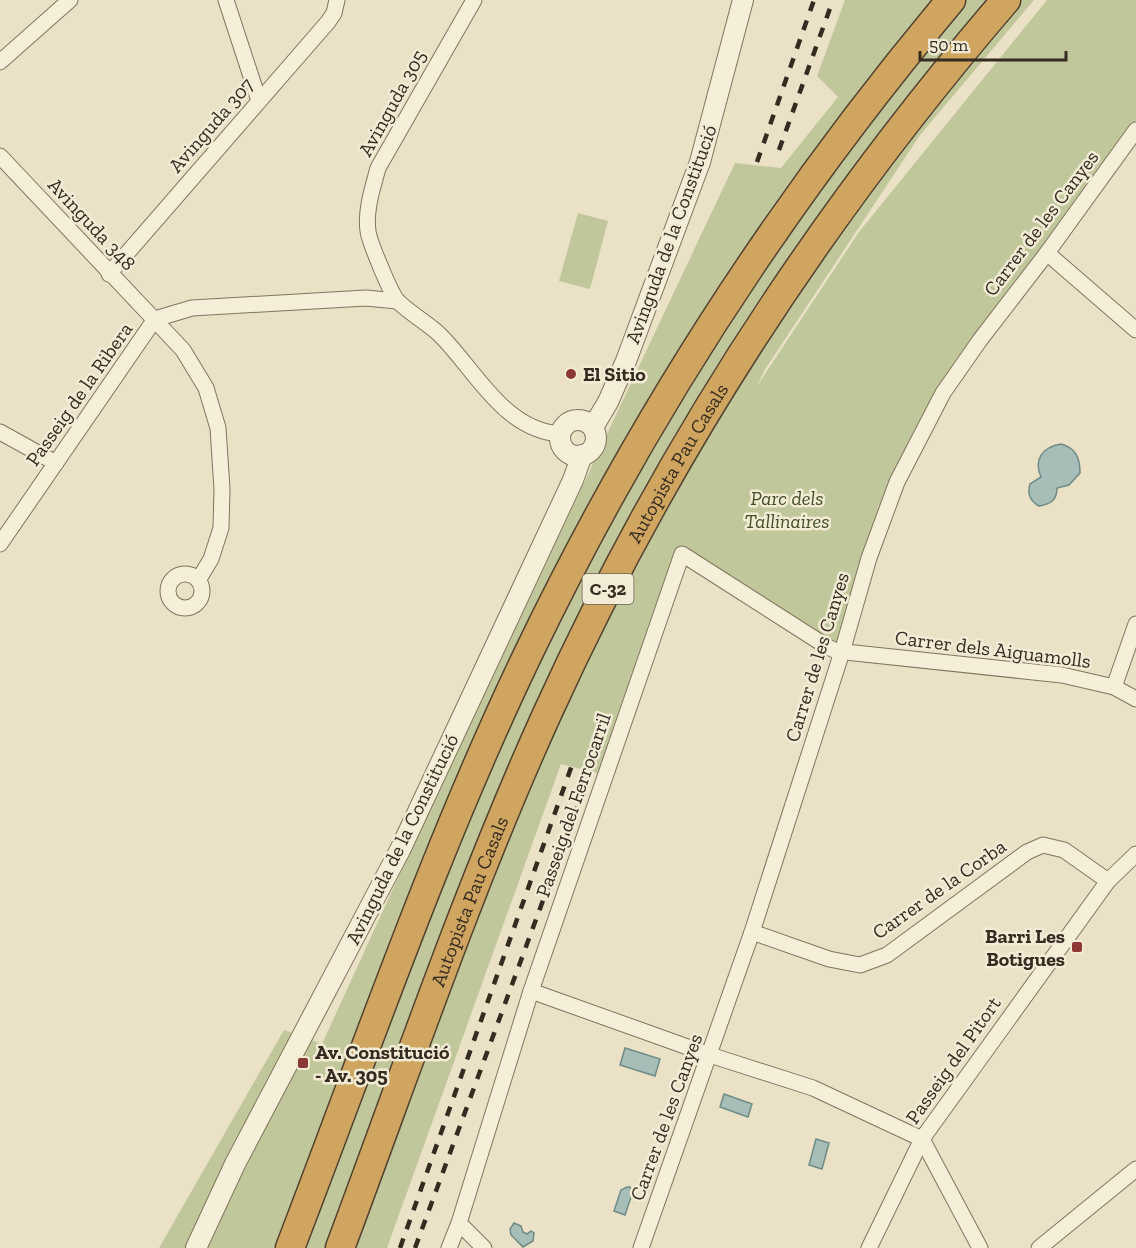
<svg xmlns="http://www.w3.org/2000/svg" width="1136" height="1248" font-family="'Zilla Slab',serif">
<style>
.green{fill:#bfc79b}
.water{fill:#a7beb8;stroke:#6f8b86;stroke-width:1.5}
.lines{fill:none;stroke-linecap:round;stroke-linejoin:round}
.minor-casing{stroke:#83745e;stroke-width:17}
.tertiary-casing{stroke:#83745e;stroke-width:22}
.motorway-casing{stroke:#524232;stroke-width:31}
.minor{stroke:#f5eed9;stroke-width:15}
.tertiary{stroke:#f5eed9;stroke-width:20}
.motorway{stroke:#d0a560;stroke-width:28}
.rail{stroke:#352b20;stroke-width:4.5;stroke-dasharray:10 10;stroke-linecap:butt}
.poi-dot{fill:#8c3834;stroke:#f2ebd5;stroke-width:2}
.labels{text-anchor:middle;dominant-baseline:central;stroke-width:5;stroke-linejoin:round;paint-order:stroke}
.shield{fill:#f2ebd5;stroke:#6e6556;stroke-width:1.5}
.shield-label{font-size:18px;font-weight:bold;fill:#352b20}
.street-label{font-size:20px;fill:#352b20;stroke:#f2ebd5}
.poi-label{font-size:20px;font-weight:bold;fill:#352b20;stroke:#f2ebd5;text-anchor:start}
.park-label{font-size:20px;font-style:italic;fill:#434f29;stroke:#f2ebd5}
</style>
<rect width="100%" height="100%" fill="#eae1c6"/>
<g class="green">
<polygon points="845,0 1034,0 920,135 764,371 757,386 859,232 1047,0 1136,0 1136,130 980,340 897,482 842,652 676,549 600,774 561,764 387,1248 159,1248 284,1030 322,1044 419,832 735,163 781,168 838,97 817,76"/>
<polygon points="578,213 608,221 590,289 559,281"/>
</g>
<g class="water">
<path d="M1061,444C1076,448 1080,458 1080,473L1069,485L1057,488C1057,500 1051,504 1039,506C1030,501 1027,494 1030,484L1041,477C1033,459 1043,447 1061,444Z"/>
<polygon points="625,1048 660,1059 655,1076 620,1065"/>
<polygon points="724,1094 752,1104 748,1117 720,1107"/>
<polygon points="816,1139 829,1143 822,1169 809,1165"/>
<polygon points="627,1187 630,1187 632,1194 625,1215 614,1211 621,1190"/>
<polygon points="514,1223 521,1226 523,1232 527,1234 531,1231 534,1233 533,1241 523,1247 511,1235 510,1229"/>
</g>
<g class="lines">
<g class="minor-casing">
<g id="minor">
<polyline points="226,0 259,101"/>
<path d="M474,0L378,168C373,187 365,210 368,231C369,241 390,291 396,299C402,308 429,324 439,334C475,369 503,430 560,434"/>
<polyline points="0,62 70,0"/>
<polyline points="0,156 183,350 206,388 218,428 222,489 221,528 211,559 199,579"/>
<polyline points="1047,253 1136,330"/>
<polyline points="109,274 328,22 334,13 337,0"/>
<polyline points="0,432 56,463"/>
<polyline points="0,544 155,319 192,308 366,298 397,301"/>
<circle cx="185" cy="591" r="17"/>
<polyline points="1114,687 1136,624"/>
<polyline points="752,932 829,959 860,965 887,955 1027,852 1043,845 1064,850 1108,881"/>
<polyline points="531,991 710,1055 813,1088 922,1139 980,1248"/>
<polyline points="459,1223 484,1248"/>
<polyline points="449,1248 459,1223 531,991 682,554 826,646 836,651 1062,675 1114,687 1136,699"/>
<polyline points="641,1248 752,932 842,652 869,558 897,482 943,393 980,340 1047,253 1136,130"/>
<polyline points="869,1248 922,1139 1108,881 1136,854"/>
<polyline points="1039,1248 1136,1169"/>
</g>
</g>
<g class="tertiary-casing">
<g id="tertiary">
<circle cx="578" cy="438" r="18"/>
<polyline points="593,427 608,402 626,361 700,162 743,0"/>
<polyline points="196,1248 235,1164 401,848 573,480 582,455"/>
</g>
</g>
<g class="motorway-casing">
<g id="motorway">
<path d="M290,1248C367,1048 436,845 529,652C642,417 784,199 951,0"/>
<path id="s1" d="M340,1248C407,1069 468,888 547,714C664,456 821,215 1006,0"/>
</g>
</g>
<use href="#minor" class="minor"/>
<use href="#tertiary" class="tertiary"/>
<use href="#motorway" class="motorway"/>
<g class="rail">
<polyline points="779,150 833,0"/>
<polyline points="757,162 814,0"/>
<polyline points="400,1248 572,765"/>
<polyline points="415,1248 594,762"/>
</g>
</g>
<g class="poi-dot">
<circle cx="571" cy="374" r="6"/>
<rect x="1071" y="941" width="12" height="12" rx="3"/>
<rect x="297" y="1057" width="12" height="12" rx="3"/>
</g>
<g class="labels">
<rect class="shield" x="582.5" y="574" width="51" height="30" rx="4.5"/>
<g class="shield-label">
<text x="608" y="589">C-32</text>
</g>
<g class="street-label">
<text transform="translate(392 103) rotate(-61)">Avinguda 305</text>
<text transform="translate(211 125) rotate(-49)">Avinguda 307</text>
<text transform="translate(1041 223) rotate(-53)">Carrer de les Canyes</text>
<text transform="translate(92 224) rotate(47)">Avinguda 348</text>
<text transform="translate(671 234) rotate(-70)">Avinguda de la Constitució</text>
<text transform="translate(79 394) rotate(-55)">Passeig de la Ribera</text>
<text stroke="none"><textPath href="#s1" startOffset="856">Autopista Pau Casals</textPath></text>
<text transform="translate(993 649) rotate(7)">Carrer dels Aiguamolls</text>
<text transform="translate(817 657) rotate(-73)">Carrer de les Canyes</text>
<text transform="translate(573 805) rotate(-71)">Passeig del Ferrocarril</text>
<text transform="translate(402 839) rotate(-64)">Avinguda de la Constitució</text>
<text transform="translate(939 889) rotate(-35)">Carrer de la Corba</text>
<text stroke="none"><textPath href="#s1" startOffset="370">Autopista Pau Casals</textPath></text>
<text transform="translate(953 1060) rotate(-55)">Passeig del Pitort</text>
<text transform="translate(666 1117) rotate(-70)">Carrer de les Canyes</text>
</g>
<g class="poi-label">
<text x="583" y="374">El Sitio</text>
<text x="1065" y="936" text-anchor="end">Barri Les<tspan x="1065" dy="23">Botigues</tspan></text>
<text x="315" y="1052">Av. Constitució<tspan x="315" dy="23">- Av. 305</tspan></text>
</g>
<g class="park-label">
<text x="787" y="498">Parc dels<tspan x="787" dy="23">Tallinaires</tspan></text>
</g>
</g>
<path d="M920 51v9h146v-9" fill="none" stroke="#352b20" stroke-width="3"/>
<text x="929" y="51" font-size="18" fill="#352b20" stroke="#f2ebd5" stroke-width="4.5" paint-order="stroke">50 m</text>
</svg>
